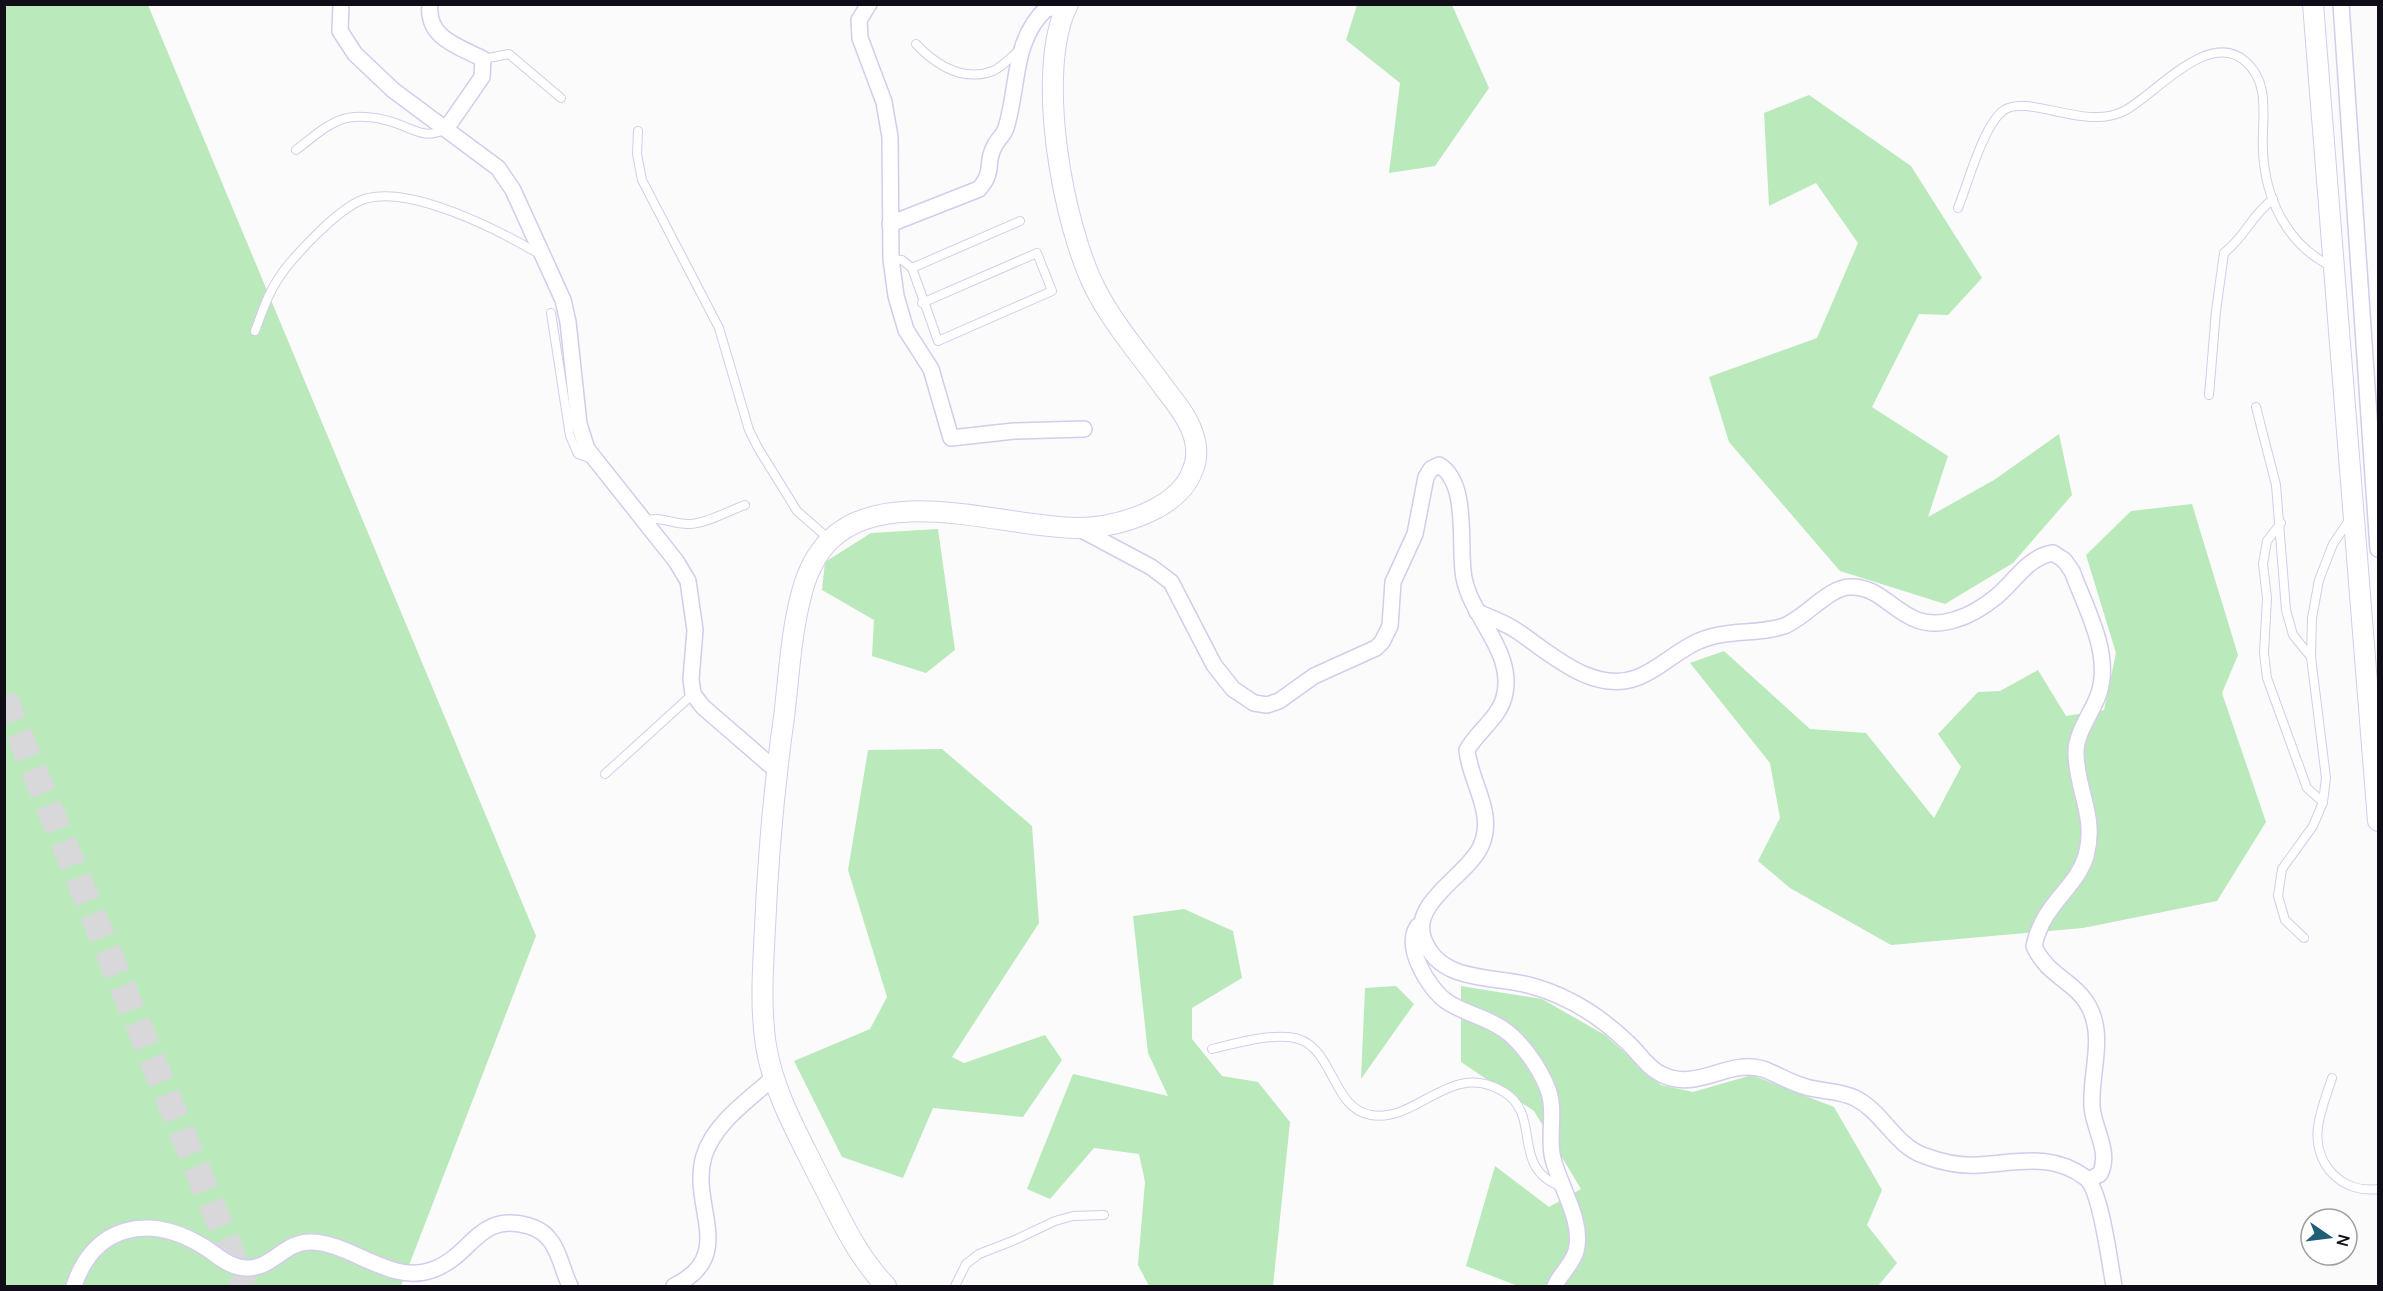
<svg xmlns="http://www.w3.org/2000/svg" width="2383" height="1291" font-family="Manrope,sans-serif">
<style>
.green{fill:#bae9bc}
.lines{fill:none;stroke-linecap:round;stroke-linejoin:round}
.trunk-tunnel{stroke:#d8d7d9;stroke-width:26;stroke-dasharray:26 13;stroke-linecap:butt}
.service-casing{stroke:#d5cbec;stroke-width:10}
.minor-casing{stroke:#d5cbec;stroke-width:18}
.tertiary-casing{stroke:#d5cbec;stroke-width:22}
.service{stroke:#fff;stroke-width:8}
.minor{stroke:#fff;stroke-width:15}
.tertiary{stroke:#fff;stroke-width:20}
</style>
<rect width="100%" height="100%" fill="#fbfbfb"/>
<g class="green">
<polygon points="5,5 148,5 536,936 401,1286 5,1286"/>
<polygon points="1357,5 1452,5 1489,88 1435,166 1389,173 1400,83 1346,40"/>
<polygon points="1809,95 1911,166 1982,278 1948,315 1919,314 1872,407 1948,456 1928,517 1994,480 2059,434 2072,495 2013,563 1945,604 1840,571 1729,442 1709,377 1817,338 1858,243 1816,183 1769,206 1764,113"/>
<polygon points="2192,504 2238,655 2222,693 2266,822 2217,901 2083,928 1891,945 1790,888 1758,861 1780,818 1770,763 1690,663 1724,651 1810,729 1866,733 1934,818 1961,767 1938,734 1978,692 2000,691 2038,670 2066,716 2104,710 2116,653 2086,555 2131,511"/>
<polygon points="938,529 955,650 926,673 872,656 874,620 822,590 825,562 871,533"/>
<polygon points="942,749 1032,826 1039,923 952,1057 964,1063 1045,1035 1062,1060 1023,1117 933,1108 903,1178 842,1157 794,1061 870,1029 887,997 848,870 868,750"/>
<polygon points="1184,909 1233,931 1242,978 1192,1008 1192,1039 1222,1076 1258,1082 1290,1122 1273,1286 1149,1286 1138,1265 1145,1182 1139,1154 1094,1148 1050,1199 1027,1189 1073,1074 1168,1096 1148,1053 1133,916"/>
<polygon points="1396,986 1414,1004 1361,1079 1365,988"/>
<polygon points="1461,986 1542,999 1605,1035 1661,1085 1693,1092 1752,1075 1834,1107 1882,1190 1867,1225 1897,1263 1878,1286 1518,1286 1466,1266 1495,1166 1549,1207 1581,1189 1534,1111 1461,1062"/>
</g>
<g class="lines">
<polyline class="trunk-tunnel" points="4,697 245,1286"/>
<g class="service-casing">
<g id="service">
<path d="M916,44C936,65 963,82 993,71C1002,67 1012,56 1020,50"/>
<polyline points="483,59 509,54 561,98"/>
<polyline points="638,131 637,154 642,180 719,328 749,430 758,448 797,511 829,539"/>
<path d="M296,150C311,139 325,125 343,119C358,114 383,118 398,124C417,131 426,139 446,129"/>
<path d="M1958,208C1968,184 1983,125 2004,110C2029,94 2086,131 2124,111C2155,95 2208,29 2245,61C2272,84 2261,120 2263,151C2265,198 2287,245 2331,266"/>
<polyline points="891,259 902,260 912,268 938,341 1052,291 1037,253 922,303"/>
<polyline points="912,268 1020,221"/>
<polyline points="551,313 570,436 578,454 592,459"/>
<path d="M255,331C261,316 266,298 275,284C288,261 342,203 368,198C414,187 499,230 539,254"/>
<path d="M2209,395L2216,311L2224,253C2245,237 2250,217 2273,199"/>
<polyline points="2256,407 2276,485 2286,610 2293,635 2311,657"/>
<path d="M643,521C664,515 671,525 690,524C708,523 728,511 745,505"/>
<polyline points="2281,523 2267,541 2263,564 2267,598 2264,653 2267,678 2307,788 2323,802"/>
<polyline points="605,774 693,694"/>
<polyline points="2304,938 2285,920 2278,896 2282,869 2313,826 2323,802 2326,778 2311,657 2312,618 2319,580 2333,544 2350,519"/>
<path d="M1212,1049C1237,1043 1263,1035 1289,1037C1335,1041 1329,1108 1371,1115C1418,1123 1451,1059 1504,1092C1543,1116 1509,1168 1562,1187"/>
<path d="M2332,1078C2327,1094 2320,1110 2318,1127C2313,1164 2342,1194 2378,1189"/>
<polyline points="955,1286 966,1264 979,1254 1015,1240 1055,1221 1073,1216 1104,1215"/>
</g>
</g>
<g class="minor-casing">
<g id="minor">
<polyline points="341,4 340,31 355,54 393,90 498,168 513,190 563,300 568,322 579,424 587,449 676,561 688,581 695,630 691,679 693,694 703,707 777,771"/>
<path d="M430,4C426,38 458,46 483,59L482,77L446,129"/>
<polyline points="869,4 859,20 860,38 884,102 890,137 891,259 896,296 906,330 931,369 951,438 1014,431 1084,429"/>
<polyline points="2341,4 2378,549"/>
<path d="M890,224L979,189C995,171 985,164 994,147C997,140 1003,136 1006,128C1019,86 1012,40 1047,8L1066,9"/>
<path d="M1078,528L1151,567L1171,582L1214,665L1233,689L1254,703L1267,705L1279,701L1314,676L1376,648L1382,642L1390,626L1393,582L1415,534L1426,477L1431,469L1439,465C1470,483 1458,548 1464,578C1472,618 1513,650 1505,693C1501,717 1478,730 1467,750C1470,783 1497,814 1480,848C1466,876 1409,904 1424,940C1441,984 1495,975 1532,986C1568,996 1601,1017 1628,1043C1639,1053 1646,1066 1659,1073C1696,1094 1727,1058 1763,1069C1777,1074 1789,1082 1803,1086C1820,1092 1839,1090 1855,1098C1883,1112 1895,1146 1925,1156C1941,1162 1960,1166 1978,1165C2017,1163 2052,1152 2086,1178C2101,1190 2110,1265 2114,1286"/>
<path d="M1477,612C1489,617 1503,622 1514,629C1548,651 1591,694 1636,678C1659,670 1677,650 1699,641C1725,629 1757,635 1784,626C1805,618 1829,587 1850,587C1889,585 1902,636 1954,620C1969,616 1985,606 1997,596C2016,580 2028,557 2053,553L2064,560L2072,571C2085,607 2112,653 2099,693C2093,712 2076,732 2076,752C2076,790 2097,816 2086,856C2076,889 2043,903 2034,946C2048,978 2078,981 2091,1011C2104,1041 2090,1075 2092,1107C2094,1130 2111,1152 2100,1174L2089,1180"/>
<path d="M1418,926C1403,946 1428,988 1446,1001C1463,1013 1486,1017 1503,1029C1521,1041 1539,1067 1547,1087C1557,1110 1547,1136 1553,1159C1560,1187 1584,1222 1576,1251C1572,1265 1560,1274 1555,1286"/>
<path d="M74,1286C94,1225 148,1214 201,1245C217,1254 229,1269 249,1268C273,1267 285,1242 310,1242C351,1242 390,1285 432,1270C473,1256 477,1211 529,1226C558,1234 559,1263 570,1286"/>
<path d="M674,1286C738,1255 689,1206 704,1156C714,1123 749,1100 774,1077"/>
</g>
</g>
<g class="tertiary-casing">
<g id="tertiary">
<polyline points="2313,4 2378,821"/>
<path d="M886,1286C856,1255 840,1217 820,1179C799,1136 774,1094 766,1046C760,1007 763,967 765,928C768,857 774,788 784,717C789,676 791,632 802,592C807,573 816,554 830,540C887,484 1005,527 1076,528C1104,528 1132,521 1157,508C1171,500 1186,488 1192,472C1198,459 1197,444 1192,431C1186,415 1175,402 1165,389C1142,357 1115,326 1097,292C1063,228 1034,70 1068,4"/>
</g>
</g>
<use href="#service" class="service"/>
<use href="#minor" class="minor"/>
<use href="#tertiary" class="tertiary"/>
</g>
<rect width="2383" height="1291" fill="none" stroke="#110d18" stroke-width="12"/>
<g transform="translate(2329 1237) rotate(104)"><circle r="28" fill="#ffffff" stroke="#a09ea3" stroke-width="1.5"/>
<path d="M0-4.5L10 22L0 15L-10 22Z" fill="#205e75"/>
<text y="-9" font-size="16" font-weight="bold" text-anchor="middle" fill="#110d18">N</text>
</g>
</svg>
